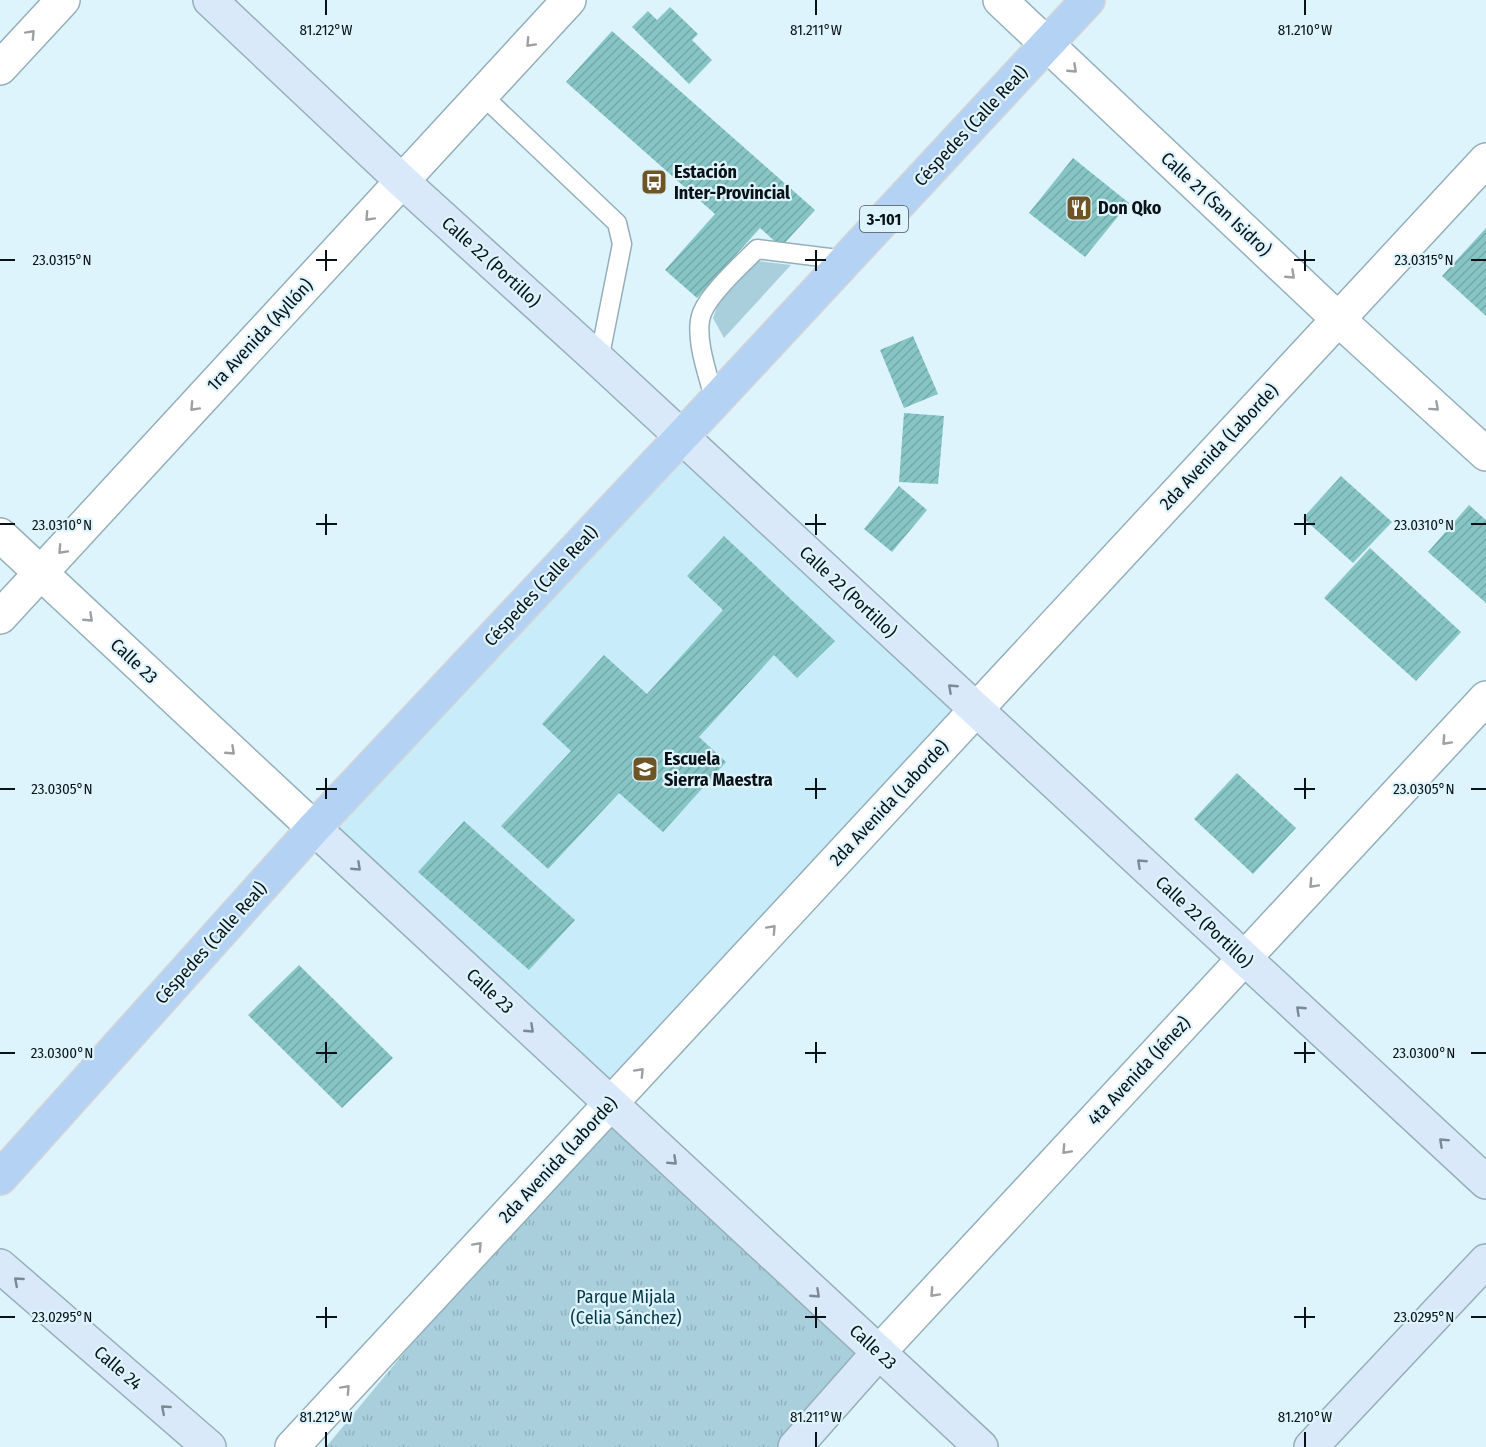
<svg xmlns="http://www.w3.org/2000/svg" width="1486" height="1447" font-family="'Fira Sans Condensed',sans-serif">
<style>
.built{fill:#c8ecfa}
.green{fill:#a9cfdd}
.park{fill:url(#park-tufts)}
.building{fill:url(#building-hatch)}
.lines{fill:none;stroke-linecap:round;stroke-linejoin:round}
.lane-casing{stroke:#95afba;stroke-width:21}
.street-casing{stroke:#95afba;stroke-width:36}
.secondary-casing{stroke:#95afba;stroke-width:36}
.primary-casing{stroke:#d3d4d5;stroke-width:36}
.lane{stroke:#fff;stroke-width:18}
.street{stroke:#fff;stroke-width:33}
.secondary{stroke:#dae9fa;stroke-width:33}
.primary{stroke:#b4d3f4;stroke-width:33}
.oneway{stroke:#9da0a2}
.oneway2{stroke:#7c8893}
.ticks{fill:none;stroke:#091216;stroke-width:2}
.labels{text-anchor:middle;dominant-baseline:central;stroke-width:4.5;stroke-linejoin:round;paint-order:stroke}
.shield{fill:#def4fd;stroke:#49565b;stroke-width:1.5}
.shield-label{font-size:16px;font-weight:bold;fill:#091216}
.street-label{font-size:18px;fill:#091216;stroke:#def4fd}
.poi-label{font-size:18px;font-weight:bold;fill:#091216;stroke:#def4fd;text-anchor:start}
.park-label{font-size:18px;fill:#033645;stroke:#def4fd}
.ticks-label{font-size:15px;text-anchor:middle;fill:#091216;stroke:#def4fd;stroke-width:4.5;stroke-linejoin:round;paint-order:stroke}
</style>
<defs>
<pattern id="park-tufts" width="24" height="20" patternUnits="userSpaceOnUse" patternTransform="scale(1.5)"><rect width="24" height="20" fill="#a9cfdd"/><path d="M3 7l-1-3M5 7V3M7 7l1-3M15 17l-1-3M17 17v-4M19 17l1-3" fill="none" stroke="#90b1bd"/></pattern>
<pattern id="building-hatch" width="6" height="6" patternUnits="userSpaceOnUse" patternTransform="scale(1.5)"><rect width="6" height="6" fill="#86c5c4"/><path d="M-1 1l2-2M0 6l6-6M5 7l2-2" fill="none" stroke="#72a8a8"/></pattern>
</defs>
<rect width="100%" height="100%" fill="#def4fd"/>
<polygon class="built" points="681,437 976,710 611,1103 314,828"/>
<polygon class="green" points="759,261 791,265 724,338 713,318 719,302"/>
<polygon class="park" points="611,1103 879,1352 795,1447 326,1447"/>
<g class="building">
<polygon points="670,7 698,34 692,40 712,60 689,84 632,27 648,11 657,20"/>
<polygon points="612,31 815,210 781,247 760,228 697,298 665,270 715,214 566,82"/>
<polygon points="1073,158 1129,203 1085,257 1029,213"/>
<polygon points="1486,228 1486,316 1442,276"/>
<polygon points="913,336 938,394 904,408 880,350"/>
<polygon points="904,413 944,416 938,484 899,482"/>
<polygon points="1341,476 1392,522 1353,563 1303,518"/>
<polygon points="899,486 927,510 892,552 864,529"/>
<polygon points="1469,505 1486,520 1486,603 1428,552"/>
<polygon points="724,536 835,641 797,678 774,655 699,737 726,762 663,832 619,793 548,869 501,826 571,751 542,724 604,655 647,694 723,610 687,576"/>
<polygon points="1370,548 1461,632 1416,681 1324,598"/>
<polygon points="1237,773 1296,828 1253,874 1194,819"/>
<polygon points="464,821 575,920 529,970 418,872"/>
<polygon points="299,965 393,1058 342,1108 248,1015"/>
</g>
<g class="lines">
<g class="lane-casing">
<g id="lane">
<polyline points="482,95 617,223 622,244 599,360"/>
<path d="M715,401C709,378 693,336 702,313C710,293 741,265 757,249L846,260"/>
</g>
</g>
<g class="street-casing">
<g id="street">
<polyline points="1000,0 1338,319 1486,454"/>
<polyline points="0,68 63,0"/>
<polyline points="0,535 314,828"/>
<polyline points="0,617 569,0"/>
<polyline points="879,1352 1486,698"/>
<polyline points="292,1447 1486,160"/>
</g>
</g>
<g class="secondary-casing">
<g id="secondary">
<polyline points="210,0 402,181 599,360 1486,1182"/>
<polyline points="314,828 981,1447"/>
<polyline points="0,1266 209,1447"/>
<polyline points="795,1447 879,1352"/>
<polyline points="1311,1447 1486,1261"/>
</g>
</g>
<g class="primary-casing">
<polyline id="primary" points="0,1178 314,828 715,401 1088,0"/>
</g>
<use href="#lane" class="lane"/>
<use href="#street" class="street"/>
<use href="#secondary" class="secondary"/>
<use href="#primary" class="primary"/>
</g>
<defs><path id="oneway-chevron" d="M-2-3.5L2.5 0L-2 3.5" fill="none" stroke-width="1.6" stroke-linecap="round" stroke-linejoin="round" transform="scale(1.5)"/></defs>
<g class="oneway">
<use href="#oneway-chevron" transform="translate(31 34) rotate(-47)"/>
<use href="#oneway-chevron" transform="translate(530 43) rotate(133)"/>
<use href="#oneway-chevron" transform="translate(1073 69) rotate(43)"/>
<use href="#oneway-chevron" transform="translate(369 217) rotate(133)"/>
<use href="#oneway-chevron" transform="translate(1291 275) rotate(43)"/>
<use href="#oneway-chevron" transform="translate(194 407) rotate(133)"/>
<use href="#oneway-chevron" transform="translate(1435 407) rotate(42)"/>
<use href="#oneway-chevron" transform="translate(62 550) rotate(133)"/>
<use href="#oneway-chevron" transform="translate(89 618) rotate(43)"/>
<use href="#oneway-chevron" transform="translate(1446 741) rotate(133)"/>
<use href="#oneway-chevron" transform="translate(231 751) rotate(43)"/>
<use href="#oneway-chevron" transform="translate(1313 884) rotate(133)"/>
<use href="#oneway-chevron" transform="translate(772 929) rotate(-47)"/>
<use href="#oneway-chevron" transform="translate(640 1072) rotate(-47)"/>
<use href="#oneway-chevron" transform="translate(1066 1150) rotate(133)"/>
<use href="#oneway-chevron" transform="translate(478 1246) rotate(-47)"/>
<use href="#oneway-chevron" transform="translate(934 1293) rotate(133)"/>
<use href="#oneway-chevron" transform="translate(346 1389) rotate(-47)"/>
</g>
<g class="oneway2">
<use href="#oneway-chevron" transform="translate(952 688) rotate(-137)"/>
<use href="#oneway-chevron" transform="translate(1141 863) rotate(-137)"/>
<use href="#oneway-chevron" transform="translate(357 867) rotate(43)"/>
<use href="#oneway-chevron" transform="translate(1300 1010) rotate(-137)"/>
<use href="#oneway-chevron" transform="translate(530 1029) rotate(43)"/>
<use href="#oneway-chevron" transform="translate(1443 1142) rotate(-137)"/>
<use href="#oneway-chevron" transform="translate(673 1161) rotate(43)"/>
<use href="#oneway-chevron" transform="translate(18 1281) rotate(-139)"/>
<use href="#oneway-chevron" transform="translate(816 1294) rotate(43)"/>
<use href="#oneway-chevron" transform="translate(165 1409) rotate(-139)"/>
</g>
<path class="ticks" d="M326,0V15M816,0V15M1305,0V15M326,250V271M816,250V271M1305,250V271M0,260H15M316,260H337M805,260H826M1294,260H1315M1471,260H1486M326,514V535M816,514V535M1305,514V535M0,524H15M316,524H337M805,524H826M1294,524H1315M1471,524H1486M326,778V799M816,778V799M1305,778V799M0,789H15M316,789H337M805,789H826M1294,789H1315M1471,789H1486M326,1042V1063M816,1042V1063M1305,1042V1063M0,1053H15M316,1053H337M805,1053H826M1294,1053H1315M1471,1053H1486M326,1307V1328M816,1307V1328M1305,1307V1328M0,1317H15M316,1317H337M805,1317H826M1294,1317H1315M1471,1317H1486M326,1432V1447M816,1432V1447M1305,1432V1447"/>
<defs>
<g id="bus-square" transform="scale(1.35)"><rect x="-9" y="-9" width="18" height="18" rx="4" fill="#6d5526" stroke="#def4fd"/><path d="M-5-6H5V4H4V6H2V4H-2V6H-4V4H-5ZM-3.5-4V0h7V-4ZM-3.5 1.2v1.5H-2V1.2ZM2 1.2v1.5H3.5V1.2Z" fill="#fff"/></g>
<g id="restaurant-square" transform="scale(1.35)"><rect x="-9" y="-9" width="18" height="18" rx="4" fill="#6d5526" stroke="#def4fd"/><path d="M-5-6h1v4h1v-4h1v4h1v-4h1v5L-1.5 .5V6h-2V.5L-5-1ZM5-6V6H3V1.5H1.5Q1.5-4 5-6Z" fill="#fff"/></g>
<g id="school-square" transform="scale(1.35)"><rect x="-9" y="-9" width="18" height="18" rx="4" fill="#6d5526" stroke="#def4fd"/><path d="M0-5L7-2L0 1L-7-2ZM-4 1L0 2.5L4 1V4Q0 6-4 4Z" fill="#fff"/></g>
</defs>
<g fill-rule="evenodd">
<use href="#bus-square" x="654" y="182"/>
<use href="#restaurant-square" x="1079" y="208"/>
<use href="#school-square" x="645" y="769"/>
</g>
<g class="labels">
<rect class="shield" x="860" y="206" width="48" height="26" rx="4.5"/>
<g class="shield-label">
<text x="884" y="219">3-101</text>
</g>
<g class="street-label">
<text transform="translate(971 126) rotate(-47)">Céspedes (Calle Real)</text>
<text transform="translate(1216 204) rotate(43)">Calle 21 (San Isidro)</text>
<text transform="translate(491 262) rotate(42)">Calle 22 (Portillo)</text>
<text transform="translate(260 335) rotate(-47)">1ra Avenida (Ayllón)</text>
<text transform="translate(1219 447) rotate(-47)">2da Avenida (Laborde)</text>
<text transform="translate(541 586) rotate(-47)">Céspedes (Calle Real)</text>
<text transform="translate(848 592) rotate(43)">Calle 22 (Portillo)</text>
<text transform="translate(134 661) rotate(43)">Calle 23</text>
<text transform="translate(889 803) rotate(-47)">2da Avenida (Laborde)</text>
<text transform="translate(1204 922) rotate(43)">Calle 22 (Portillo)</text>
<text transform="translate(211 943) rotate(-48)">Céspedes (Calle Real)</text>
<text transform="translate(490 991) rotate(43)">Calle 23</text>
<text transform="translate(1139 1071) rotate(-47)">4ta Avenida (Jénez)</text>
<text transform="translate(558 1160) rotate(-47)">2da Avenida (Laborde)</text>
<text transform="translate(873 1347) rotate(43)">Calle 23</text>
<text transform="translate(118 1368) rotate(41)">Calle 24</text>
</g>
<g class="poi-label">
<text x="674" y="172">Estación<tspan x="674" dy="21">Inter-Provincial</tspan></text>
<text x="1098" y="208">Don Qko</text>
<text x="664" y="759">Escuela<tspan x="664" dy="21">Sierra Maestra</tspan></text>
</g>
<g class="park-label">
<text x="626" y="1297">Parque Mijala<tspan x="626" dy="21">(Celia Sánchez)</tspan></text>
</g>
</g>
<g class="ticks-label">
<text x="326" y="35">81.212°W</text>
<text x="816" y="35">81.211°W</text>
<text x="1305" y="35">81.210°W</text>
<text x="62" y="265">23.0315°N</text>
<text x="1424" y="265">23.0315°N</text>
<text x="62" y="530">23.0310°N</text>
<text x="1424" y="530">23.0310°N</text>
<text x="62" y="794">23.0305°N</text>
<text x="1424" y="794">23.0305°N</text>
<text x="62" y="1058">23.0300°N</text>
<text x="1424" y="1058">23.0300°N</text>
<text x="62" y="1322">23.0295°N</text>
<text x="1424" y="1322">23.0295°N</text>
<text x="326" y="1422">81.212°W</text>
<text x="816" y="1422">81.211°W</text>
<text x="1305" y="1422">81.210°W</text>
</g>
</svg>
